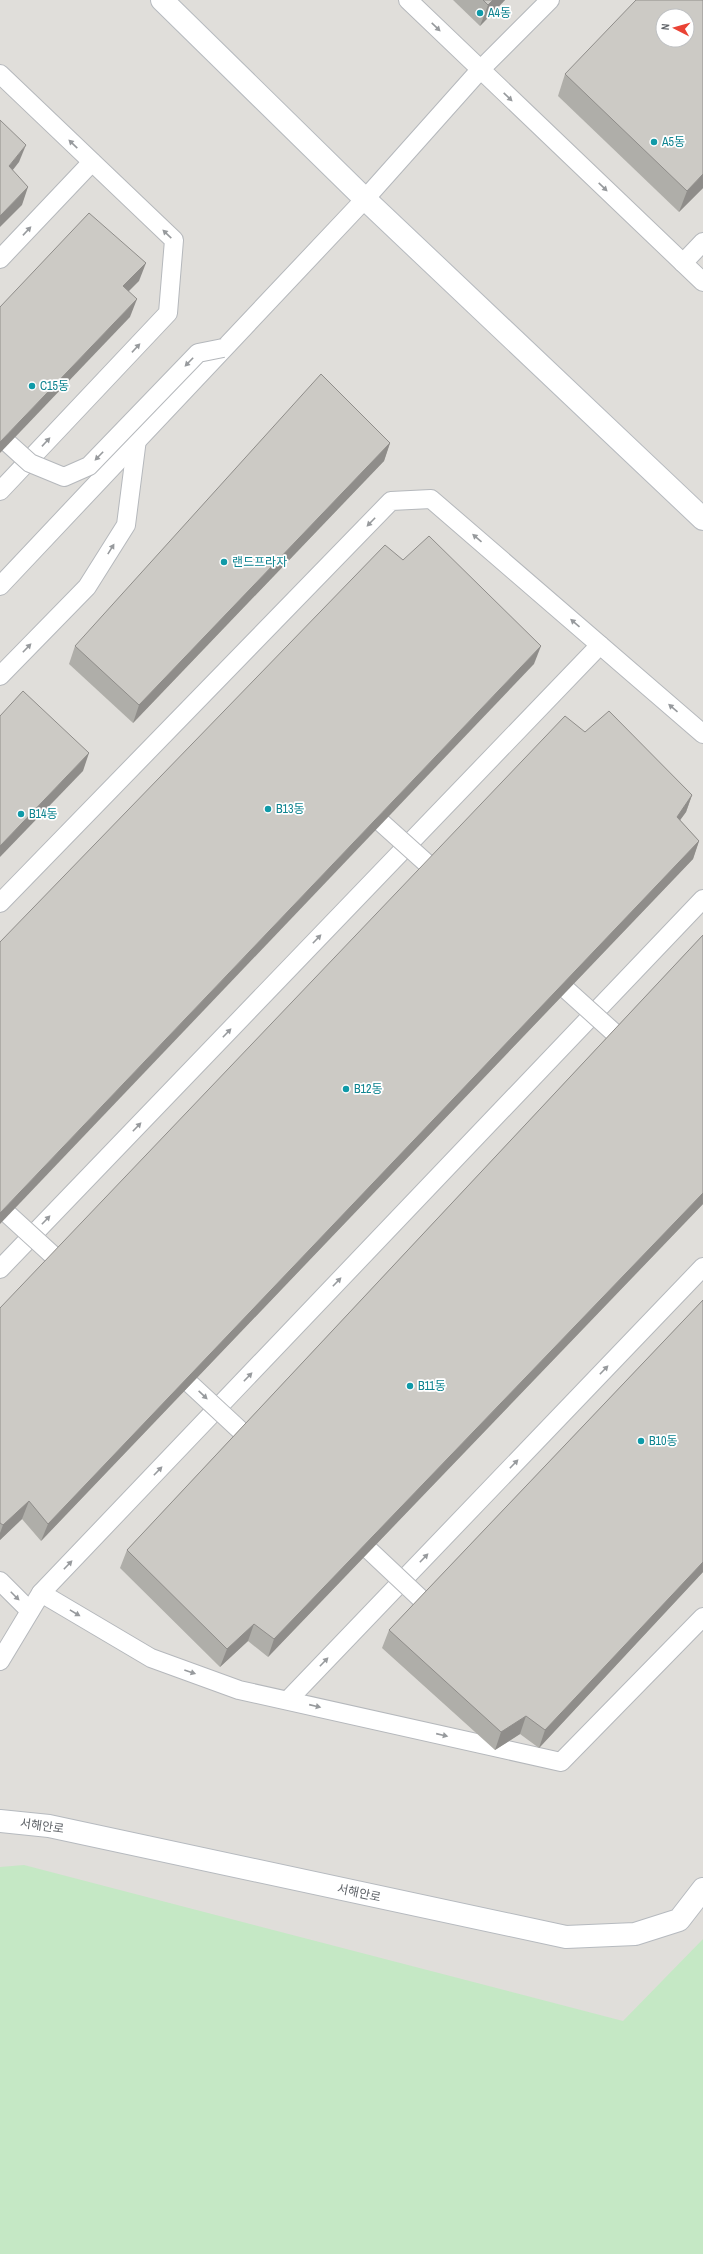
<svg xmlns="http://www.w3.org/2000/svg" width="703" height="2254" font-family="'Archivo Narrow','Noto Sans KR',sans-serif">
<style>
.industrial{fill:#e0deda;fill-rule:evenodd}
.green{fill:#c5e8c5}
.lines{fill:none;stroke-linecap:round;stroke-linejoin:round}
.lane-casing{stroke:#b5b8bc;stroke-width:20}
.secondary-casing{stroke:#b6babf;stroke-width:24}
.lane{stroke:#fff;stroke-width:18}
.secondary{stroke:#fff;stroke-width:22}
.lane-bridge-casing{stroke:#b5b8bc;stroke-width:20;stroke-linecap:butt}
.lane-bridge{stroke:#fff;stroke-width:18}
.wall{fill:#afaea9}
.shaded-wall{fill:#8f8d8a}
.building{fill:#cccac5;stroke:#8f8d8a;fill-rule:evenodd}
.oneway{fill:#979a9d}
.culture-dot{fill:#0f9aa8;stroke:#fff;stroke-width:1.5}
.labels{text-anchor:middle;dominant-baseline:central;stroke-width:3.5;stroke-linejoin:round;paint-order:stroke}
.culture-label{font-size:12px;fill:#0d838f;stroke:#fff;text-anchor:start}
.street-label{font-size:12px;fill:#5f6368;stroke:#fff}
</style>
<rect width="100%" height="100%" fill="#f1efe8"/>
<path class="industrial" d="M0,0H703V2073L0,2009ZM663,16H687V40H663Z"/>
<polygon class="green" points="24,1865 623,2021 703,1939 703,2254 0,2254 0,1867"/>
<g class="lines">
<g class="lane-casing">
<g id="lane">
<polyline points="408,0 703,282"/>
<polyline points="0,74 174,240 168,313 0,491"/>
<polyline points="0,259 92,162"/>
<polyline points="683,263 703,242"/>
<polyline points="0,586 365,199 480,70 550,0"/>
<polyline points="0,676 87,587 126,525 137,439"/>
<polyline points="0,903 391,501 431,499 703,734"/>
<polyline points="0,1269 600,645"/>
<polyline points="0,1581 30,1611"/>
<polyline points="41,1593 151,1658 239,1690 561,1762 703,1617"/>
<polyline points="0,1661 41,1593 703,899"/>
<polyline points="288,1700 703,1267"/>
</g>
</g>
<g class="secondary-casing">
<g id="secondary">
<polyline points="162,0 365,199 703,519"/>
<polyline points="0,1821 49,1826 566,1937 635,1934 679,1920 703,1889"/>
</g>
</g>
<use href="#lane" class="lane"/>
<use href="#secondary" class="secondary"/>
<g class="lane-bridge-casing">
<g id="lane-bridge">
<polyline points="0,436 30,463 64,477 89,466 198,353 223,348"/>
<polyline points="364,807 443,878"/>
<polyline points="549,974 630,1047"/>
<polyline points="0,1207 70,1271"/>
<polyline points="173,1368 257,1446"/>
<polyline points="352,1534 437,1614"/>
</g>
</g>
<use href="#lane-bridge" class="lane-bridge"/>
</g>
<g class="wall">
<polygon points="453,0 505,0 480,26"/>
<polygon points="565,74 703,188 679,212 558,96"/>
<polygon points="390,443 384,461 133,723 69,664 75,646"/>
<polygon points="692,795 686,812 680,820 699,841 693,859 41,1541 22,1519 0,1540 0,1308"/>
<polygon points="703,935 703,1204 268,1657 248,1641 220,1667 120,1568 127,1550"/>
<polygon points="703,1300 703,1572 539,1748 520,1734 495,1750 382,1648 389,1630"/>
</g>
<g class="shaded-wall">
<polygon points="493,0 505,0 480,26 488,5"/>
<polygon points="26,145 19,162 2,184 9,166"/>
<polygon points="703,174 703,188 679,212 687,191"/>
<polygon points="28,187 22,205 0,227 0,216"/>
<polygon points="146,263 139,281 116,304 123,286"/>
<polygon points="137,299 130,317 0,453 0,442"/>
<polygon points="390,443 384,461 133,723 139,705"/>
<polygon points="541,646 534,664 0,1224 0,1213"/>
<polygon points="89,753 83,771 0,857 0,846"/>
<polygon points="692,795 686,812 670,834 677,817"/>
<polygon points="699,841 693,859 41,1541 48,1524"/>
<polygon points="703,1193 703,1204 268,1657 274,1639"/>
<polygon points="29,1501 22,1519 0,1540 0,1533 3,1525"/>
<polygon points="703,1562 703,1572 539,1748 545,1730"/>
<polygon points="254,1624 248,1641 220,1667 227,1649"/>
<polygon points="526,1716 520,1734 495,1750 501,1732"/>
</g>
<g class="building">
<polygon points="483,0 493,0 488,5"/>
<path d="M636,0H703V174L687,191L565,74ZM663,16H687V40H663Z"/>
<polygon points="0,120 26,145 9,166 28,187 0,216"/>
<polygon points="89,213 146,263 123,286 137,299 0,442 0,307"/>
<polygon points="321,374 390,443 139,705 75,646"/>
<polygon points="429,536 541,646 0,1213 0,942 385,545 403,560"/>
<polygon points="23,691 89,753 0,846 0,716"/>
<polygon points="609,711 692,795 677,817 699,841 48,1524 29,1501 3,1525 0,1523 0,1308 565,716 585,732"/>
<polygon points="703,935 703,1193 274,1639 254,1624 227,1649 127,1550"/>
<polygon points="703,1300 703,1562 545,1730 526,1716 501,1732 389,1630"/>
</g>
<defs><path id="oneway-solid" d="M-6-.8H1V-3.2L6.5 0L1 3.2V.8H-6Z"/></defs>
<g class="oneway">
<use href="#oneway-solid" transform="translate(436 27) rotate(44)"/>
<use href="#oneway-solid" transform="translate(508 97) rotate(44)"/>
<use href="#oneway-solid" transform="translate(73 144) rotate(-136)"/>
<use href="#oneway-solid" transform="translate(603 187) rotate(44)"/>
<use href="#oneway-solid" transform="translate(27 231) rotate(-47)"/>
<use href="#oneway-solid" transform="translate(167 234) rotate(-136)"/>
<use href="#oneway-solid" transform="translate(136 348) rotate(-47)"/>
<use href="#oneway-solid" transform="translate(189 362) rotate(134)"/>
<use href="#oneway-solid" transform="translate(46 442) rotate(-47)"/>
<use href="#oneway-solid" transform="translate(99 456) rotate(134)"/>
<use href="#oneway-solid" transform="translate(371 522) rotate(134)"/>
<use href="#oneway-solid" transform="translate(477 538) rotate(-139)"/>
<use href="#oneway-solid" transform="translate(111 549) rotate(-58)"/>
<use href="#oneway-solid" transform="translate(575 623) rotate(-139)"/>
<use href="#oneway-solid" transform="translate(27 648) rotate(-46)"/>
<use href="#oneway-solid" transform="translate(673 708) rotate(-139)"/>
<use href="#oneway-solid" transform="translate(317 939) rotate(-46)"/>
<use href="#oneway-solid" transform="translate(227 1033) rotate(-46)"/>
<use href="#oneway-solid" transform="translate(137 1127) rotate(-46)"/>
<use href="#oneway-solid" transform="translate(46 1220) rotate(-46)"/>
<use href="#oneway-solid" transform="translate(337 1282) rotate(-46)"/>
<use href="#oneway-solid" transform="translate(604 1370) rotate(-46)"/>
<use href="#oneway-solid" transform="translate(248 1377) rotate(-46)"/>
<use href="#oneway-solid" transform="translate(203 1395) rotate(43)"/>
<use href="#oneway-solid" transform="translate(514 1464) rotate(-46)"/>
<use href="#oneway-solid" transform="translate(158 1471) rotate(-46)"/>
<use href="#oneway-solid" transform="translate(424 1558) rotate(-46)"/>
<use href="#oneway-solid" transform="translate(68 1565) rotate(-46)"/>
<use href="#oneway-solid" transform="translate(15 1596) rotate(45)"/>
<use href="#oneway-solid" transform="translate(75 1613) rotate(31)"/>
<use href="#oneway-solid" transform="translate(324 1662) rotate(-46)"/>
<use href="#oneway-solid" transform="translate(190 1672) rotate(19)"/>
<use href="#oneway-solid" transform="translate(315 1706) rotate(13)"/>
<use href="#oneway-solid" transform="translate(442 1735) rotate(13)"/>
</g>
<g class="culture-dot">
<circle cx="480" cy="13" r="4"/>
<circle cx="654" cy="142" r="4"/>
<circle cx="32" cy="386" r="4"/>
<circle cx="224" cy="562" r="4"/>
<circle cx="268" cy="809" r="4"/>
<circle cx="21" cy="814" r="4"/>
<circle cx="346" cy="1089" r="4"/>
<circle cx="410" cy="1386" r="4"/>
<circle cx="641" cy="1441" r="4"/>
</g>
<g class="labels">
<g class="culture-label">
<text x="488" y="13">A4동</text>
<text x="662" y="142">A5동</text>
<text x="40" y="386">C15동</text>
<text x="232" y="562">랜드프라자</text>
<text x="276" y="809">B13동</text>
<text x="29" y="814">B14동</text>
<text x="354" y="1089">B12동</text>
<text x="418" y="1386">B11동</text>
<text x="649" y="1441">B10동</text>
</g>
<g class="street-label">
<text transform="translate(42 1826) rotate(8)">서해안로</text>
<text transform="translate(359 1893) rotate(12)">서해안로</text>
</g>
</g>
<g transform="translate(675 28) rotate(276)"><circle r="19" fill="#ffffff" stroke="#bfc1c3"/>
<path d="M0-3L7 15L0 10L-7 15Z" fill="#ea4335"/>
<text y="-6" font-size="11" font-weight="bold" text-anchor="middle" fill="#5f6368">N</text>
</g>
</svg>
